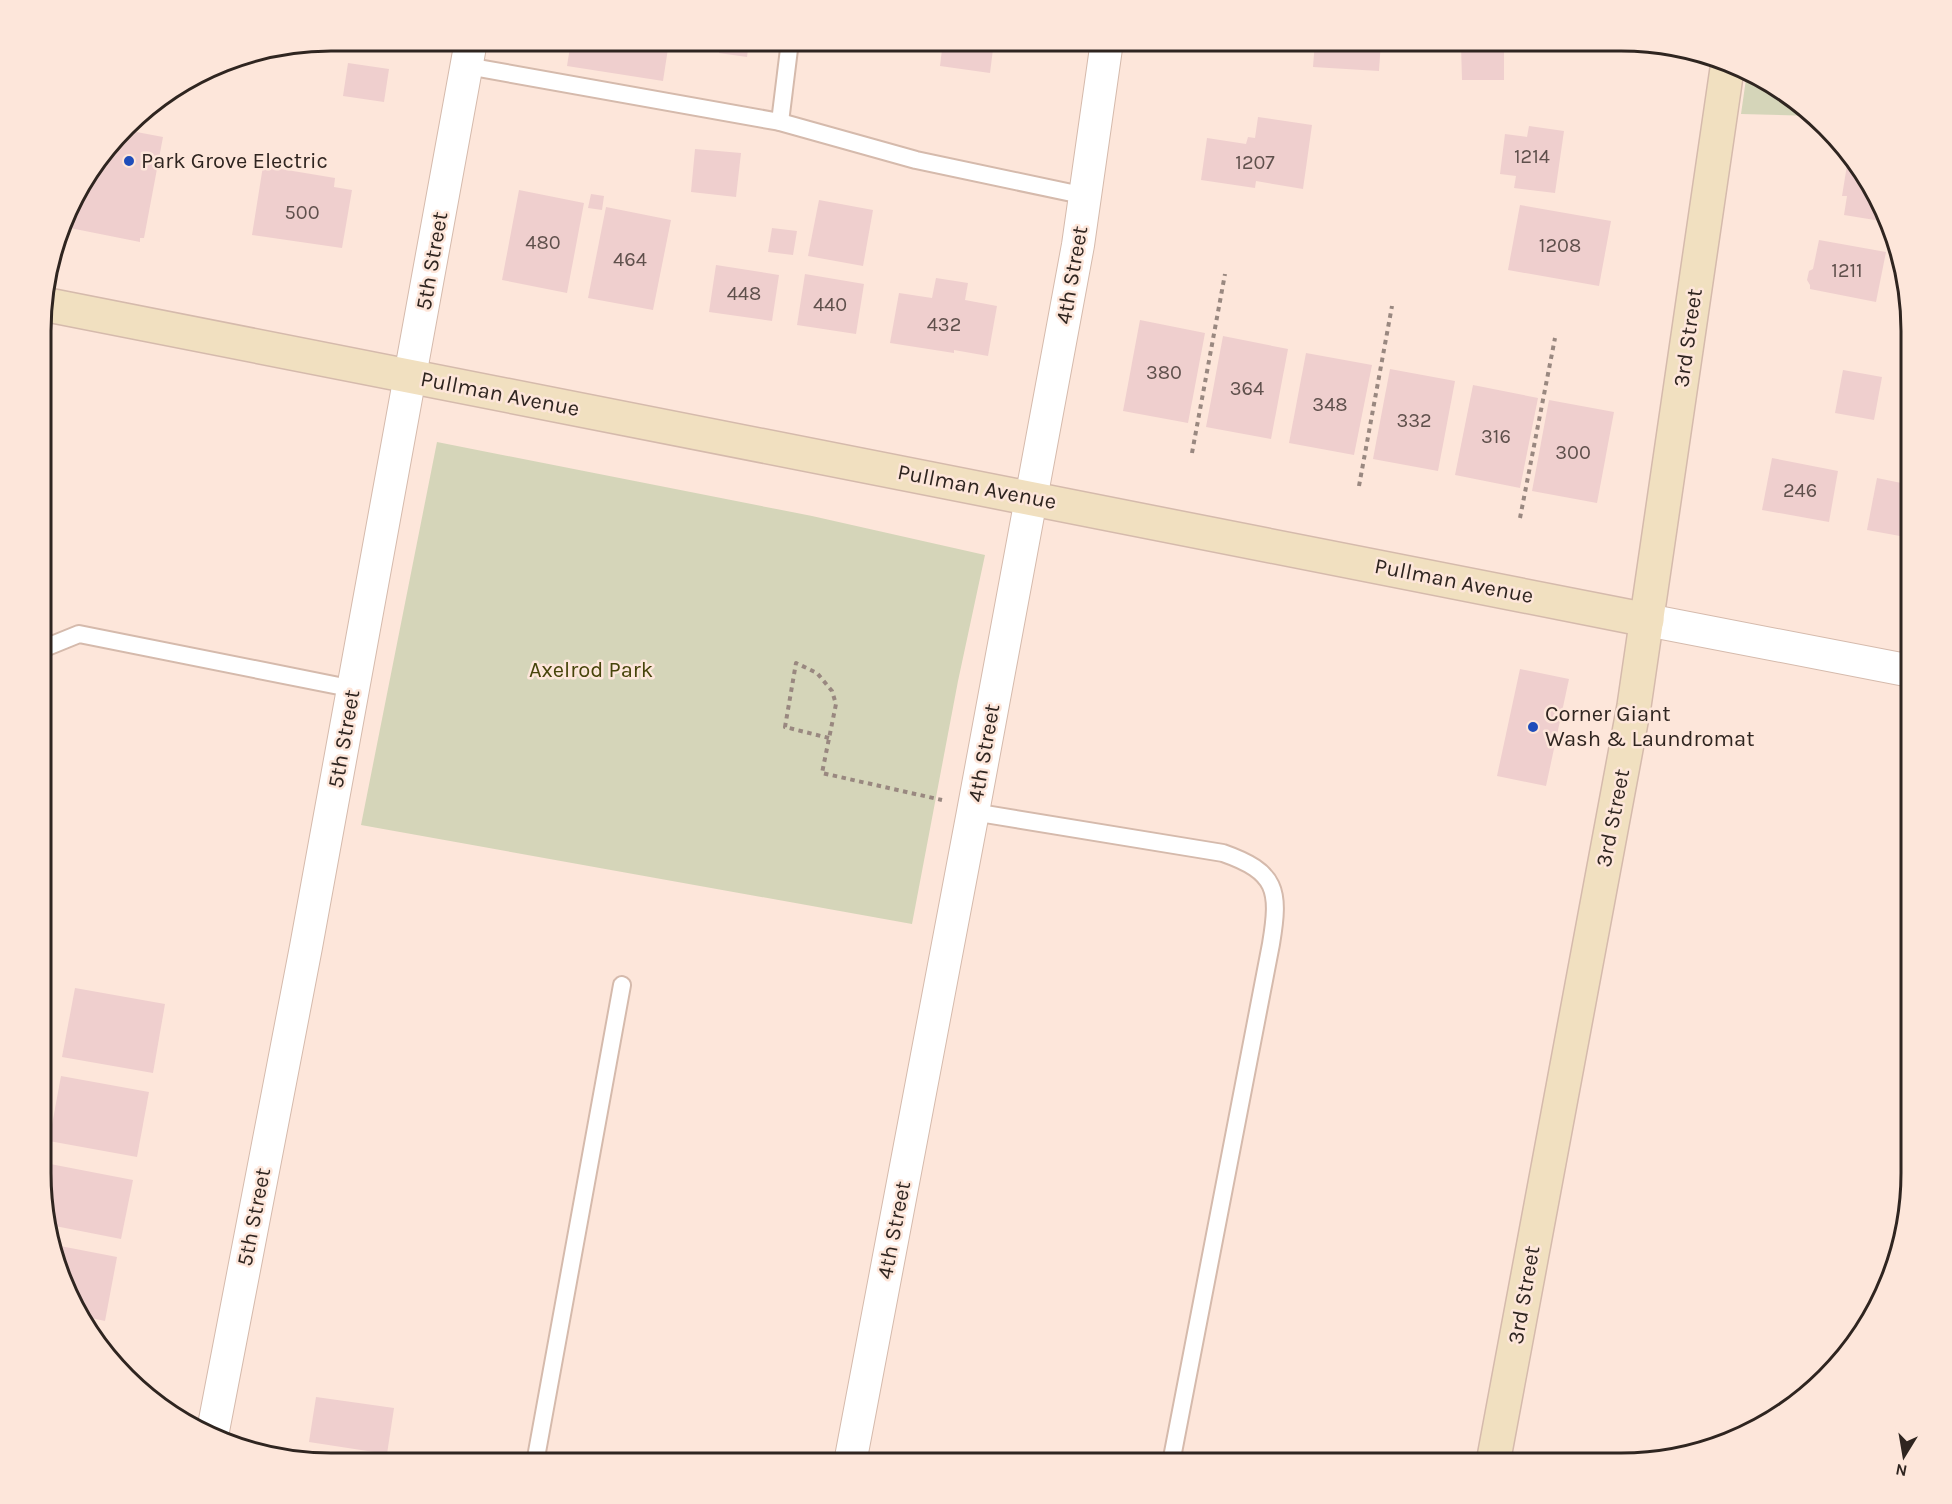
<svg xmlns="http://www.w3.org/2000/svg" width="1952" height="1504" font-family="Karla,sans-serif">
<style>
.green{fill:#d5d5b9}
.building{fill:#efcfce}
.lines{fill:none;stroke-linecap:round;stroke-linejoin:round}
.lane-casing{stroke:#d5baac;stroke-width:20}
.street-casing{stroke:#d5baac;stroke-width:34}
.secondary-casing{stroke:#d5baac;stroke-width:36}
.path{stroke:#998880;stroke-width:4;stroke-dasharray:4.5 4.5;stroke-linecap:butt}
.lane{stroke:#fff;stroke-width:16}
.street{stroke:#fff;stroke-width:32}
.secondary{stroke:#f1e0c0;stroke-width:33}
.poi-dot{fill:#1e4dba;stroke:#fde6da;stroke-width:2}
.labels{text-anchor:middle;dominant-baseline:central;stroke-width:5;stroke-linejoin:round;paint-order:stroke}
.number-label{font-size:20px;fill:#5f504c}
.poi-label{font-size:22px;fill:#2f2520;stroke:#fde6da;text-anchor:start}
.street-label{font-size:22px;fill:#2f2520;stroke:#fde6da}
.park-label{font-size:22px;fill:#46440a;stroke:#fde6da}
.rim{fill:none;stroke:#2f2520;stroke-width:3}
</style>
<rect width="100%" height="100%" fill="#fde6da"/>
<g class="green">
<polygon points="1747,72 1813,113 1815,116 1741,114"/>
<polygon points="437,442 812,516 985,555 958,681 912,924 361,825"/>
</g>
<g class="building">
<polygon points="571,41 657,41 669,42 663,81 567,66"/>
<polygon points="720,41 749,41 747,57 719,53"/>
<polygon points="943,41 994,41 990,73 940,66"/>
<polygon points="1315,41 1381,41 1379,71 1313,67"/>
<polygon points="1504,44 1504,80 1462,80 1461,45"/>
<polygon points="348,63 389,69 384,102 343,96"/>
<polygon points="1258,117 1312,125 1303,189 1256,181 1255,188 1201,180 1207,138 1246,144 1248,137 1255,138"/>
<polygon points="1529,126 1564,131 1555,193 1514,188 1516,176 1500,174 1505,134 1527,137"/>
<polygon points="126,130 163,137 144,238 140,238 140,242 65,227 79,186"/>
<polygon points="695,149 741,153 736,197 691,192"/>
<polygon points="1848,159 1882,203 1881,221 1844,215 1847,196 1842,196"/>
<polygon points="263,166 335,178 334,187 352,190 342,248 252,235"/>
<polygon points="519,190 584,203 567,293 502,280"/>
<polygon points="591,194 604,196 602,210 588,208"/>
<polygon points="819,200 873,210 863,266 808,256"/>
<polygon points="1520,205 1611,221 1599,286 1508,270"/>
<polygon points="606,207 671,220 653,310 588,298"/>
<polygon points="772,228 797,231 793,255 768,252"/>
<polygon points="1819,240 1886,252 1876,302 1810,289 1810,285 1807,280 1809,271 1813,269"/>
<polygon points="716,265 779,275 772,321 709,312"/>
<polygon points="805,274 864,284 856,334 797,325"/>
<polygon points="936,278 968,283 965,300 997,306 988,356 954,350 954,353 890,343 899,293 932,298"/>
<polygon points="1140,320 1205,333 1188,423 1123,411"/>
<polygon points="1223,336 1288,349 1271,439 1206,427"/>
<polygon points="1306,353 1372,365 1354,455 1289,443"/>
<polygon points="1390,369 1455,381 1438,471 1373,459"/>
<polygon points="1843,370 1882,377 1874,420 1835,413"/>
<polygon points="1473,385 1538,398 1520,488 1455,475"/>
<polygon points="1549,400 1614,412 1597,503 1532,491"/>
<polygon points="1772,458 1838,471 1829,522 1762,510"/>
<polygon points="1877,478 1911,485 1911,538 1867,530"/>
<polygon points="1520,669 1569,679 1546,786 1497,776"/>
<polygon points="75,988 165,1004 153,1073 62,1057"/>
<polygon points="61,1076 149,1092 137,1157 49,1141"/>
<polygon points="45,1163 133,1180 121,1239 50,1225 41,1192"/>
<polygon points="55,1245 117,1257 105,1321 82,1316 71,1302"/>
<polygon points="316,1397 394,1408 387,1454 309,1442"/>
</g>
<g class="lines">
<g class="lane-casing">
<g id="lane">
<polyline points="467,66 780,122 916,160 1086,196"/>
<polyline points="780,122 790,41"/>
<polyline points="42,649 79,634 354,689"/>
<path d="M973,812L1223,853C1277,872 1280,890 1271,944L1171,1463"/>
<polyline points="535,1463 622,985"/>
</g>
</g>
<g class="street-casing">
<g id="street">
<polyline points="1647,620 1911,671"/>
<polyline points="212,1436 306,947 471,41"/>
<polyline points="850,1463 973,812 1078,245 1107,41"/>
</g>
</g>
<g class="secondary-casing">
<g id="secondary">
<polyline points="43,304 1647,620"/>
<polyline points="1493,1463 1634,706 1728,62"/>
</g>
</g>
<g class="path">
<polyline points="1192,453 1225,274"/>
<polyline points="1359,486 1392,306"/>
<polyline points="1520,518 1555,338"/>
<polyline points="829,738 785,727 796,663 817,673 832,691 836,704 822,773 942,800"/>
</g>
<use href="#lane" class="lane"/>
<use href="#street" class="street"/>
<use href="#secondary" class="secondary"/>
</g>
<g class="poi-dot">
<circle cx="129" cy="161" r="6"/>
<circle cx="1533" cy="727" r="6"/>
</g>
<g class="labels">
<g class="number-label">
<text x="1532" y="156">1214</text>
<text x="1255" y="162">1207</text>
<text x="302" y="212">500</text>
<text x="543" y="242">480</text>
<text x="1560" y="245">1208</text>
<text x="630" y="259">464</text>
<text x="1847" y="270">1211</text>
<text x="744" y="293">448</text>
<text x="830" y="304">440</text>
<text x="944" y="324">432</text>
<text x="1164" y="372">380</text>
<text x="1247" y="388">364</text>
<text x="1330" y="404">348</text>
<text x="1414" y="420">332</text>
<text x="1496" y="436">316</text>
<text x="1573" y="452">300</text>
<text x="1800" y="490">246</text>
</g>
<g class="poi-label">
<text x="141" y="161">Park Grove Electric</text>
<text x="1545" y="714">Corner Giant<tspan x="1545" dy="25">Wash &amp; Laundromat</tspan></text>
</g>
<g class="street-label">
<text transform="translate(432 261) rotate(-80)">5th Street</text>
<text transform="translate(1072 275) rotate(-80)">4th Street</text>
<text transform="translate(1688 338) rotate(-82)">3rd Street</text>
<text transform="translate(500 394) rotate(11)">Pullman Avenue</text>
<text transform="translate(977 487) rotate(11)">Pullman Avenue</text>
<text transform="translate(1454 581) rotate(11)">Pullman Avenue</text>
<text transform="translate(344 739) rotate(-80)">5th Street</text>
<text transform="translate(984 753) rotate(-80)">4th Street</text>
<text transform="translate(1613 818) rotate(-79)">3rd Street</text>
<text transform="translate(254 1217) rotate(-79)">5th Street</text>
<text transform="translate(894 1230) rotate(-79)">4th Street</text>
<text transform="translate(1524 1295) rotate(-80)">3rd Street</text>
</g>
<g class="park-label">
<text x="591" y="670">Axelrod Park</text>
</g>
</g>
<path d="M0 0H1952V1504H0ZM331 51H1621A280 280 0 0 1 1901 331V1173A280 280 0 0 1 1621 1453H331A280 280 0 0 1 51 1173V331A280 280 0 0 1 331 51Z" fill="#fde6da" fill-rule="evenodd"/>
<path class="rim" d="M331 51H1621A280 280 0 0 1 1901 331V1173A280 280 0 0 1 1621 1453H331A280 280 0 0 1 51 1173V331A280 280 0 0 1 331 51Z"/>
<g transform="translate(1904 1456) rotate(191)" stroke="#fde6da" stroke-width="4.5" paint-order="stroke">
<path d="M0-4.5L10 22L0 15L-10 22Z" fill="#2f2520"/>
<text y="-9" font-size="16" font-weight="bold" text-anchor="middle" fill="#2f2520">N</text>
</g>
</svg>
